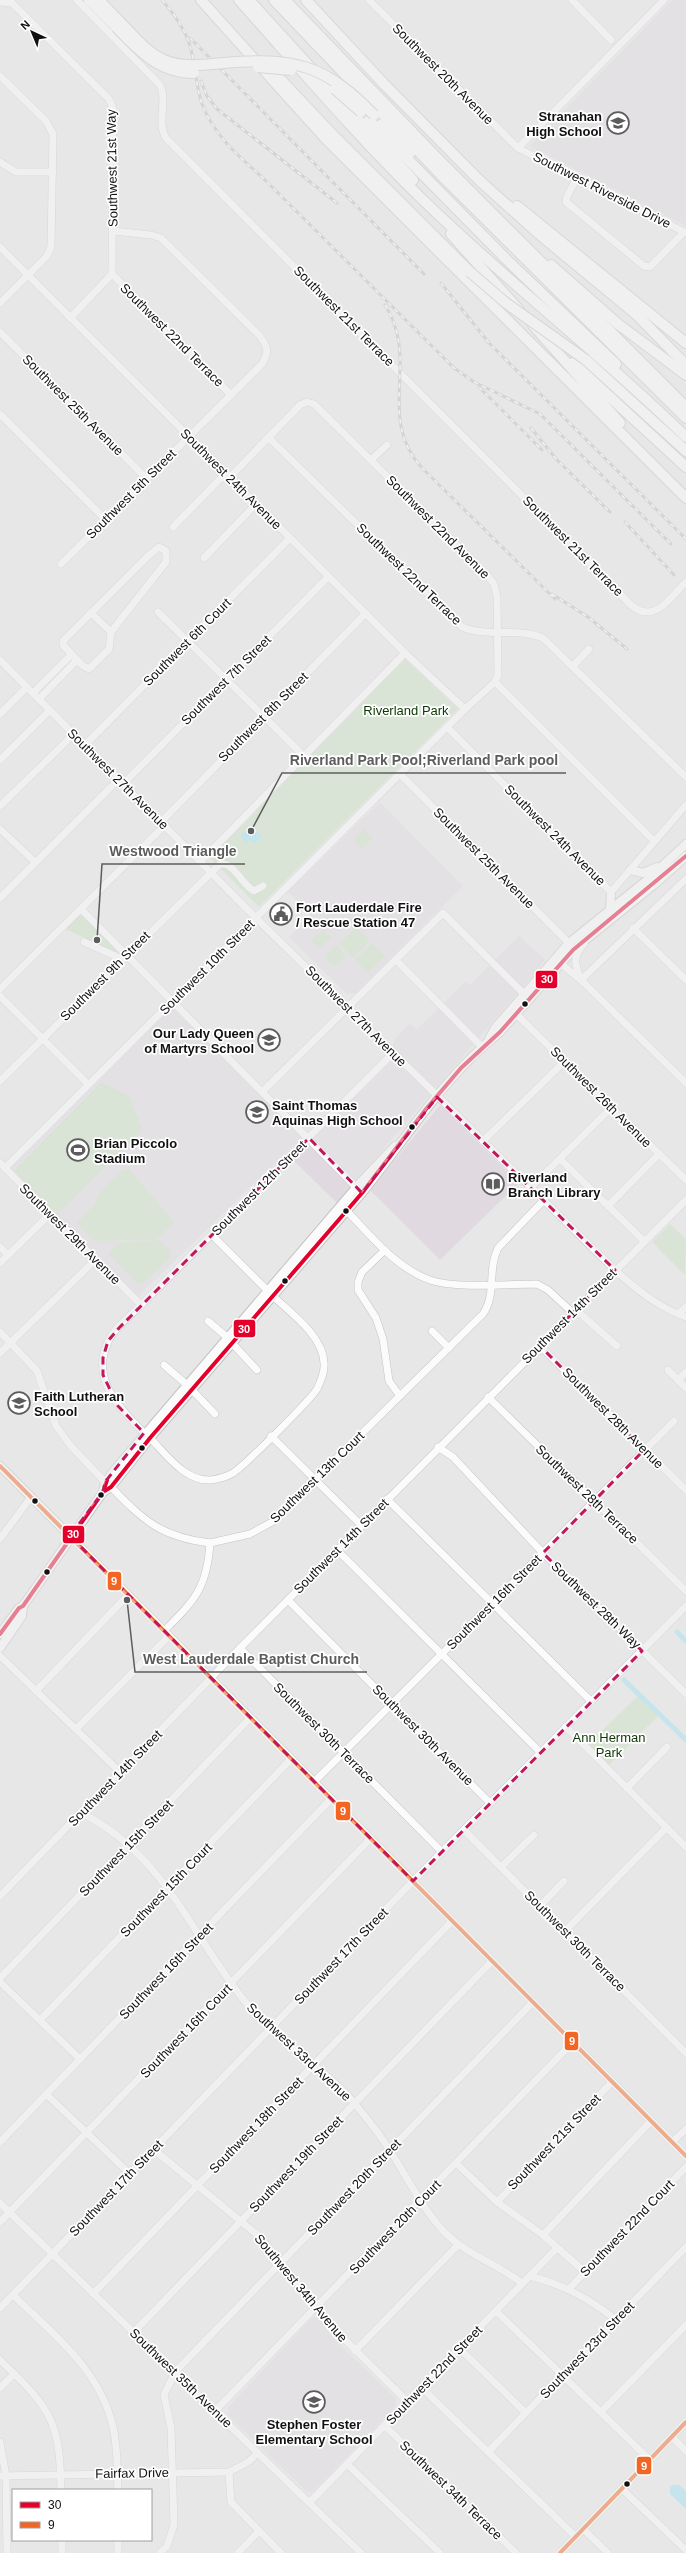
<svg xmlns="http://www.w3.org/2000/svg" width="686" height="2553" font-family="Arial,sans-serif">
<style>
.built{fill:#e0dae0}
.green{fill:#c8e1c2}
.water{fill:#9ce0f1}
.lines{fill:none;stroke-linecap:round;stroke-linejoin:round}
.canal{stroke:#9ce0f1;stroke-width:5}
.minor-casing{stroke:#c4c3c4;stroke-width:8}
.major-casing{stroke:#c4c3c4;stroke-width:10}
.highway-casing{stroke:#c4c3c4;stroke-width:12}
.minor{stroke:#fcfbfc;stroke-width:7}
.major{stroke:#fcfbfc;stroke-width:8}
.highway{stroke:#fcfbfc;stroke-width:10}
.rail-casing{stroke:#bebcbe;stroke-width:3}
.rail{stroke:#fff;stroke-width:1.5;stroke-dasharray:4.5;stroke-linecap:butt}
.highway-bridge-casing{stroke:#c4c3c4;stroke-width:12;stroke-linecap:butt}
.highway-bridge{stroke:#fcfbfc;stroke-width:10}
.bus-1-casing{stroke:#fff;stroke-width:7}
.bus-2-casing{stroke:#fff;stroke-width:7}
.bus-1{stroke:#e4002b;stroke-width:4}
.bus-2{stroke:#f26522;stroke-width:4}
.marked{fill:none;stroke:#c2185b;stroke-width:3;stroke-dasharray:8 5;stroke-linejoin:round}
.bus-dot{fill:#121112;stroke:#fff;stroke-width:1.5}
.labels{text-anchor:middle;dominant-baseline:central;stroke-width:3.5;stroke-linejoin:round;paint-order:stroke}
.street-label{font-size:13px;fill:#121112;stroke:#fff}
.poi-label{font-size:13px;font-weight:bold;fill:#121112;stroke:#fff;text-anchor:start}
.park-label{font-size:13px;fill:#0d3702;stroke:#fff}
.leader{fill:none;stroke:#5d5c5d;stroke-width:1.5}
.callout-dot{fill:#5d5c5d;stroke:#fff;stroke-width:1.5}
.callout-label{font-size:14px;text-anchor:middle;font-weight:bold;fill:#5d5c5d;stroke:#fff;stroke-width:3.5;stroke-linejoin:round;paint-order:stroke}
.line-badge{stroke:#fff;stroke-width:1.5}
.badge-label{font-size:11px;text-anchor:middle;font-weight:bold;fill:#fff}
</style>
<rect width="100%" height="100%" fill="#e8e7e8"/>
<g class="built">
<polygon points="672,0 686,0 686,226 529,146"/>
<polygon points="380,802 463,886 356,993 347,994 289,937 311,915 288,892"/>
<polygon points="519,936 546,960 337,1203 292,1159 390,1062 394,1040 410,1023 417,1029 466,981 470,985"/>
<polygon points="172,1007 302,1137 138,1297 9,1169"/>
<polygon points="440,1105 519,1183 440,1260 370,1190"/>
<polygon points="313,2317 318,2317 335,2340 396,2398 396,2406 313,2492 307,2492 228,2416 228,2407"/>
</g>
<g class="green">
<polygon points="405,659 458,709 259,907 210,858"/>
<polygon points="364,829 373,838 362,849 353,840"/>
<polygon points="82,915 117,950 117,953 65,929 78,916"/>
<polygon points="356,927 370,941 353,958 339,944"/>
<polygon points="323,929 331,937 319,949 311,941"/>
<polygon points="372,943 385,956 368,973 355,960"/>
<polygon points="336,945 346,955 334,967 325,957"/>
<polygon points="101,1082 129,1096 142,1128 134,1139 57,1215 13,1172"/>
<polygon points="123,1169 129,1169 174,1222 156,1240 95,1241 76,1223 94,1205 99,1193"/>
<polygon points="670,1224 686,1239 685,1275 652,1242"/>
<polygon points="159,1240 170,1250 170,1258 142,1284 137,1283 108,1253 118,1243"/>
<polygon points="638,1696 658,1716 609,1765 588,1744"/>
</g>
<g class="water">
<polygon points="251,825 262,837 254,844 250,840 247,843 240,836"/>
<polygon points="673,2485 679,2485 686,2491 686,2509 670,2494 670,2487"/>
</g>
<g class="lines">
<g class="canal">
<polyline points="677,1632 686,1641"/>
<polyline points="624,1680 686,1740"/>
</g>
<g class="minor-casing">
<g id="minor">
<path d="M77,0L160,85C168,101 156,123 166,138L631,605C654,625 670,598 686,582"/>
<polyline points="369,0 518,148 686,233"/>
<polyline points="572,0 611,40"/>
<polyline points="0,2 12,3 109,99 113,108 112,274 70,318"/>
<polyline points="0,76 46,121 53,134 51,247 47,256 0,303"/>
<polyline points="518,148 664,0"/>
<polyline points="0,162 16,172 53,172"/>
<polyline points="577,178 567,196 566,202 644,266 650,267 684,232"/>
<polyline points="0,247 405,653 465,709"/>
<polyline points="112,274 231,395"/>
<polyline points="0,332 146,478"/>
<polyline points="0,414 106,520"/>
<path d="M269,438L462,627C488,638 517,627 543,638L686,777"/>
<polyline points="371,460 387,445"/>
<polyline points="173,527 220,479 233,474 300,405 307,402 314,404 487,575 494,584 497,596 498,675 495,682 654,841"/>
<polygon points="159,547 166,551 166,562 111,632 109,649 89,669 82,665 63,645 63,641 148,556"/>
<polyline points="204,558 256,504"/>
<path d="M61,564L262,364C269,352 268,347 260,336L161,238L151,235L113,231"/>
<polyline points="158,612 304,756"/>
<polyline points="91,613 111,632"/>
<path d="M0,660L256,918L615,1270C636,1289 659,1308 686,1317"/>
<polyline points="573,666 589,649"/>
<polyline points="33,693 71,655"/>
<polyline points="39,699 77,660"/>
<polyline points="0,714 27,687"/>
<polyline points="447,727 611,892 686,805"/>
<polyline points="85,745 290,538"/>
<polyline points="0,760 50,710"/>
<polyline points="400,774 569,943"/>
<polyline points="123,784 328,577"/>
<polyline points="0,806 74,734"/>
<polyline points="161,822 366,613"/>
<polyline points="0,829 35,862"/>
<polyline points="200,862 405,653"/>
<polyline points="0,898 119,779"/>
<polyline points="81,909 356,1187"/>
<polyline points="633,928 686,980"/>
<polyline points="84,942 122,959"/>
<polyline points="396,960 482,1047"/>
<polyline points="560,963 581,980 686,1083"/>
<polyline points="581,980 686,879"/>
<path d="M581,980C575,965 572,957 584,944"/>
<polyline points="0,989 165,825"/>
<polyline points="0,996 88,1084"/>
<polyline points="516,1014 686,1180"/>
<path d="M0,1081L220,864C233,861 243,886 254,891L263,886"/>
<polyline points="263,1091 443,913 524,994"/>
<polyline points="483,1141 565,1061"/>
<polyline points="560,1159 644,1241"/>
<polyline points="0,1163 141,1305"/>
<polyline points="5,1168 465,709 495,682"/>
<polyline points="531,1187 612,1107"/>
<polyline points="608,1206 659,1154"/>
<path d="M347,1211C371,1236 396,1268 430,1280C455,1289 510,1284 537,1284L548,1290L573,1313"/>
<polyline points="212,1235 268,1291"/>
<polyline points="0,1247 8,1255"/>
<polyline points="385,1250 362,1272 358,1282 358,1290 376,1318 383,1339 389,1381 400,1396"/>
<polyline points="0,1263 50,1214"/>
<polyline points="576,1310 617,1346"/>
<polyline points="678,1314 686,1307"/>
<polyline points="208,1321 227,1337"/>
<polyline points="432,1331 449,1348"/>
<polyline points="0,1332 37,1371 56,1426 70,1445 105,1482"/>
<polyline points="232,1343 257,1370"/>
<polyline points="540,1346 686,1490"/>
<polyline points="0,1353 95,1260"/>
<polyline points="164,1365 186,1384"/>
<polyline points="668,1370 686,1388"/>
<polyline points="678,1380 686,1372"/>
<polyline points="192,1390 215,1414"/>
<polyline points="488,1397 686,1591"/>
<path d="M144,1433C120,1408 90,1380 108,1342C114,1328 130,1316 141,1305L393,1053"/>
<polyline points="271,1436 361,1525"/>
<path d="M150,1438C166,1454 185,1482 211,1480C217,1479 226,1477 231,1474C240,1471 311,1399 317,1389C321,1381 325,1372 324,1363C323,1336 292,1314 274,1297"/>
<polyline points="438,1447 453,1457 543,1553 686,1694"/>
<path d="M111,1487C144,1521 161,1537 210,1543"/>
<polyline points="387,1499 591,1701"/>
<polyline points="70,1536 686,2156"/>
<polyline points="0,1539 31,1497"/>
<polyline points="337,1550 540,1752"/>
<polyline points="288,1600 490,1803"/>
<path d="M164,1631C195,1600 207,1588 210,1543L250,1534L272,1522L483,1314C497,1293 487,1271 498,1248L544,1200"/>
<polyline points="240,1648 442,1852"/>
<polyline points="0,1656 120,1772"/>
<polyline points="36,1691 128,1595"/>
<polyline points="566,1727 686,1847"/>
<polyline points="76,1729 169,1636"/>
<polyline points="314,1782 674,1421"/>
<polyline points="627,1788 667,1747"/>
<path d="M81,1813C164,1853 192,1937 247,2004C275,2039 316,2062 347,2095C362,2112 377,2130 389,2149C406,2175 419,2203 439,2226C462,2254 495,2262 522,2283"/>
<polyline points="464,1830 686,2053"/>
<polyline points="501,1867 534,1835"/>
<polyline points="0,1896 240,1648 686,1200"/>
<polyline points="540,1906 564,1881"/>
<polyline points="565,1931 666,1828"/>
<polyline points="0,1978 250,1718"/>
<polyline points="0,1982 80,2059"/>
<polyline points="40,2020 291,1759"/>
<polyline points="46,2094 129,2173"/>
<polyline points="0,2142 331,1799"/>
<polyline points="672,2142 686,2129"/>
<polyline points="153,2149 260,2237 333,2328 408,2402"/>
<polyline points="457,2164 497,2202 543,2235 585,2272"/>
<polyline points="497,2202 612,2082"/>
<polyline points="0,2203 361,2553"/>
<polyline points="0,2222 370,1839"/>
<polyline points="543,2235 651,2121"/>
<path d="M530,2276C563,2285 589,2298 616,2320"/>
<polyline points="569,2289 686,2167"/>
<polyline points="93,2294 452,1921"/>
<path d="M13,2295C52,2333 98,2368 112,2423C118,2444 117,2469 118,2490"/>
<polyline points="0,2308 413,1881 686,1606"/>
<polyline points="496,2311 650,2460"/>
<polyline points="134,2332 492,1961"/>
<polyline points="459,2348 526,2413"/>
<polyline points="355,2351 458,2245"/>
<path d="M0,2360C50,2408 60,2419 61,2490"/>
<polyline points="0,2388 14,2374"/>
<polyline points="422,2388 576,2537"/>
<polyline points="215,2411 573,2042"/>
<polyline points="601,2412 686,2325"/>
<polyline points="385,2426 516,2553"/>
<polyline points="672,2437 686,2451"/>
<polyline points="0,2442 6,2476 7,2553"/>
<polyline points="488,2452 686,2247"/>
<polyline points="347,2464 440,2553"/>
<polyline points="229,2472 231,2502 281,2553"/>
<polyline points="0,2476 229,2472 248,2462 258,2453"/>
<polyline points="622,2489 686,2550"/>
<polyline points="310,2502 557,2248"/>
<polyline points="583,2529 608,2553"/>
<polyline points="62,2540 62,2553"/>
<polyline points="118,2540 118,2553"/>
<polyline points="160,2553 167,2546 174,2525 171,2428 164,2395 175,2372 533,2002"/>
<polyline points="238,2553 259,2531"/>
<polyline points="560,2553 686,2422"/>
</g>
</g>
<g class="major-casing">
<g id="major">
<polyline points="630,870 643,873 657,867"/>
<polyline points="610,909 611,892"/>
<polyline points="489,1039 495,1028 569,943 647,880 686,844"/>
<polyline points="0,1466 70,1536"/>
<path d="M103,1492L111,1487L150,1438L362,1193C406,1139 444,1076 500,1032L573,950L656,883L686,856"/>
<polyline points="0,1634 19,1608 23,1606 103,1492 105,1482 117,1467 360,1183 395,1146"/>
<polyline points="0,1648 22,1616 23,1606"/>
</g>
</g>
<g class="highway-casing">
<g id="highway">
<polyline points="89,0 116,27"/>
<polyline points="99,0 120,22"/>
<polyline points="201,0 326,139 686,498"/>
<path d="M239,0C299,67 357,136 422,199C507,282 601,354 686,437"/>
<polyline points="249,0 413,180"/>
<polyline points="274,0 444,178 686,418"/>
<polyline points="285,0 438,159 686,407"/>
<polyline points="306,0 384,84 479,180 539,234 637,315 686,365"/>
<polyline points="267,65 330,132 470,272"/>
<polyline points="369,120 508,261 616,364"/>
<polyline points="382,124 410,153"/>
<polyline points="517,206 686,343"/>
<polyline points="451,234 519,310"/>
<polyline points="551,265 618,324 686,375"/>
<polyline points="533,325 620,423"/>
<polyline points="586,360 686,451"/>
<polyline points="573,363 686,467"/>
</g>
</g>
<use href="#minor" class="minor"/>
<use href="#major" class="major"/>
<use href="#highway" class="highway"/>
<g class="rail-casing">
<g id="rail">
<path d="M162,0C174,14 187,31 191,50C196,68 196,87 202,104C214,135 238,156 262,177L454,368L474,382L540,414L671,544"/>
<polyline points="190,38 424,274"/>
<polyline points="201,81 207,96 217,109 337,203"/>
<polyline points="441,283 489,343 686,539"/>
<path d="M385,305C421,361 375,416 422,468L555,599"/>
<polyline points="479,387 542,450"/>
<polyline points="531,428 557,460 610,512"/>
<polyline points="625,522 674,575"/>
<polyline points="552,594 588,617 627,649"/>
</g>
</g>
<use href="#rail" class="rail"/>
<g class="highway-bridge-casing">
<g id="highway-bridge">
<path d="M120,22C133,35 146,52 164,60C183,68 203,65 224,63C293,57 325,64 374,115"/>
<path d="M116,27C138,50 159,73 194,73"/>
<polyline points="258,67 291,70"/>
<polyline points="335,89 361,112"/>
<polyline points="470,272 506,303 586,360"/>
</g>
</g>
<use href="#highway-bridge" class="highway-bridge"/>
<g class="bus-1-casing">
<g id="bus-1">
<polyline points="103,1492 111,1487 150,1438 362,1193 426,1109 461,1068 500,1032 573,950 686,856"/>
<polyline points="0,1634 19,1608 23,1606 103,1492 107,1480"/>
</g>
</g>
<g class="bus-2-casing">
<g id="bus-2">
<polyline points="0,1466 686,2156"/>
<polyline points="560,2553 686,2422"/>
</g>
</g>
<use href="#bus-1" class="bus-1"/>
<use href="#bus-2" class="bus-2"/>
</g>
<path d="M0 0H686V2553H0ZM437,1097L615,1270L540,1346L644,1450L543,1553L642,1651L413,1881L70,1536L103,1492L105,1482L144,1433L118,1406L103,1375V1358L108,1341L119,1328L309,1138L362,1193Z" fill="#e8e7e8" fill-opacity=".55" fill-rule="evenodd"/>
<path class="marked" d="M437,1097L615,1270L540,1346L644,1450L543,1553L642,1651L413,1881L70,1536L103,1492L105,1482L144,1433L118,1406L103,1375V1358L108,1341L119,1328L309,1138L362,1193Z"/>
<defs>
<g id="school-ring" transform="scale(1.15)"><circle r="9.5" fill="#fff" stroke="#5d5c5d" stroke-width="1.5"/><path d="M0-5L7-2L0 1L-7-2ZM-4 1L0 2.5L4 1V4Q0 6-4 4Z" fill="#5d5c5d"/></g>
<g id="civic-ring" transform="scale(1.15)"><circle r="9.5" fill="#fff" stroke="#5d5c5d" stroke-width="1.5"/><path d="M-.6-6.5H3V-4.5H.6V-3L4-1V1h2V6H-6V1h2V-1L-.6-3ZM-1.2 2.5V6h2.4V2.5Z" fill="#5d5c5d"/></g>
<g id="stadium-ring" transform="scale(1.15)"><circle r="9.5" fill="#fff" stroke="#5d5c5d" stroke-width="1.5"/><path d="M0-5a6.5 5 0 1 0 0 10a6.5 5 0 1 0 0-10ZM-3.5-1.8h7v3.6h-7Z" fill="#5d5c5d"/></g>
<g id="library-ring" transform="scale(1.15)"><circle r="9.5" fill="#fff" stroke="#5d5c5d" stroke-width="1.5"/><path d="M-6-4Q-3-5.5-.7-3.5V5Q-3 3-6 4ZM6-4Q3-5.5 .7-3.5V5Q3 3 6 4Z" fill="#5d5c5d"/></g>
</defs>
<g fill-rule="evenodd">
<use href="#school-ring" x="618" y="123"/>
<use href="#civic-ring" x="281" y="914"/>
<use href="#school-ring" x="269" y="1040"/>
<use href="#school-ring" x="257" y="1112"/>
<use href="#stadium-ring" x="78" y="1150"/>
<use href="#library-ring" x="493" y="1184"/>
<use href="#school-ring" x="19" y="1403"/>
<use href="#school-ring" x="314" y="2402"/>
</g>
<g class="bus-dot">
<circle cx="525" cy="1004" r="3.5"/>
<circle cx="412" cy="1127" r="3.5"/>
<circle cx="346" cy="1211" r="3.5"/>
<circle cx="285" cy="1281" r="3.5"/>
<circle cx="142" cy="1448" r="3.5"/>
<circle cx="101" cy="1495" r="3.5"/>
<circle cx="35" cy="1501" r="3.5"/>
<circle cx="47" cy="1572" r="3.5"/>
<circle cx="627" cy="2484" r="3.5"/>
</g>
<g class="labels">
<g class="street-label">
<text transform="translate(443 74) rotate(45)">Southwest 20th Avenue</text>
<text transform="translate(112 168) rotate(-91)">Southwest 21st Way</text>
<text transform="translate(602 190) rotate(27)">Southwest Riverside Drive</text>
<text transform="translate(344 316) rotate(45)">Southwest 21st Terrace</text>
<text transform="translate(172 335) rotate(45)">Southwest 22nd Terrace</text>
<text transform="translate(73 405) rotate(45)">Southwest 25th Avenue</text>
<text transform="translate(231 479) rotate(45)">Southwest 24th Avenue</text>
<text transform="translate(131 494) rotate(-45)">Southwest 5th Street</text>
<text transform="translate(438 527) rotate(45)">Southwest 22nd Avenue</text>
<text transform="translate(573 546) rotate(45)">Southwest 21st Terrace</text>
<text transform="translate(409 574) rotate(44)">Southwest 22nd Terrace</text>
<text transform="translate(187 642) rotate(-45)">Southwest 6th Court</text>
<text transform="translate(226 680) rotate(-45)">Southwest 7th Street</text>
<text transform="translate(263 717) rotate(-45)">Southwest 8th Street</text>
<text transform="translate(118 779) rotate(45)">Southwest 27th Avenue</text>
<text transform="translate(555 835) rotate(45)">Southwest 24th Avenue</text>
<text transform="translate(484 858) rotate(45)">Southwest 25th Avenue</text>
<text transform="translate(207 967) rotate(-45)">Southwest 10th Street</text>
<text transform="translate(105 976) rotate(-45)">Southwest 9th Street</text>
<text transform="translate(356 1016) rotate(45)">Southwest 27th Avenue</text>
<text transform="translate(601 1097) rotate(45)">Southwest 26th Avenue</text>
<text transform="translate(259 1188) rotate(-45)">Southwest 12th Street</text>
<text transform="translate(70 1234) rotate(45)">Southwest 29th Avenue</text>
<text transform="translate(569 1316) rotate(-45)">Southwest 14th Street</text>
<text transform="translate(613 1418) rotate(45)">Southwest 28th Avenue</text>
<text transform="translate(317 1477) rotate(-44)">Southwest 13th Court</text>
<text transform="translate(587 1494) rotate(44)">Southwest 28th Terrace</text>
<text transform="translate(341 1546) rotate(-45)">Southwest 14th Street</text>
<text transform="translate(494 1602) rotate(-45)">Southwest 16th Street</text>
<text transform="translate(596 1605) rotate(44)">Southwest 28th Way</text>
<text transform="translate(324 1733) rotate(45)">Southwest 30th Terrace</text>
<text transform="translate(423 1735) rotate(45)">Southwest 30th Avenue</text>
<text transform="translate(115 1778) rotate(-46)">Southwest 14th Street</text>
<text transform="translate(126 1848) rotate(-46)">Southwest 15th Street</text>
<text transform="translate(166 1890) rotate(-46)">Southwest 15th Court</text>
<text transform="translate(575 1941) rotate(45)">Southwest 30th Terrace</text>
<text transform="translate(341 1956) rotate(-46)">Southwest 17th Street</text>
<text transform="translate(166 1971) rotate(-46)">Southwest 16th Street</text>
<text transform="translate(186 2031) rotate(-46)">Southwest 16th Court</text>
<text transform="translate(299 2052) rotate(43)">Southwest 33rd Avenue</text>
<text transform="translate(256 2125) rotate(-46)">Southwest 18th Street</text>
<text transform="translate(554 2142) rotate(-46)">Southwest 21st Street</text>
<text transform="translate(296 2164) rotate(-46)">Southwest 19th Street</text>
<text transform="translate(354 2187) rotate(-46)">Southwest 20th Street</text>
<text transform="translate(116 2188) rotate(-46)">Southwest 17th Street</text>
<text transform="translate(395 2227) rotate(-46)">Southwest 20th Court</text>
<text transform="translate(627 2228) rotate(-46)">Southwest 22nd Court</text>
<text transform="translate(301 2288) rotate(50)">Southwest 34th Avenue</text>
<text transform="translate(587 2350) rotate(-46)">Southwest 23rd Street</text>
<text transform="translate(434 2375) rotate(-46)">Southwest 22nd Street</text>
<text transform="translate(181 2378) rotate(44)">Southwest 35th Avenue</text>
<text transform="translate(132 2473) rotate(-1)">Fairfax Drive</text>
<text transform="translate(451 2490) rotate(44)">Southwest 34th Terrace</text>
</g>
<g class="poi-label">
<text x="602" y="116" text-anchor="end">Stranahan<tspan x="602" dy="15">High School</tspan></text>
<text x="296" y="907">Fort Lauderdale Fire<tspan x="296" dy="15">/ Rescue Station 47</tspan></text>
<text x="254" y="1033" text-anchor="end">Our Lady Queen<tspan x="254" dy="15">of Martyrs School</tspan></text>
<text x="272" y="1105">Saint Thomas<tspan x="272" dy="15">Aquinas High School</tspan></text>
<text x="94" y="1143">Brian Piccolo<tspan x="94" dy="15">Stadium</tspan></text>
<text x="508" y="1177">Riverland<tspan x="508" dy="15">Branch Library</tspan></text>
<text x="34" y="1396">Faith Lutheran<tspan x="34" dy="15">School</tspan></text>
<text x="314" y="2424" text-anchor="middle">Stephen Foster<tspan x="314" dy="15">Elementary School</tspan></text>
</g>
<g class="park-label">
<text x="406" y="710">Riverland Park</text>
<text x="609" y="1737">Ann Herman<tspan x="609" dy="15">Park</tspan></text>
</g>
</g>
<path class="leader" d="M251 831L282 773H566M97 940L102 864H245M127 1600L135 1672H367"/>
<g class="callout-dot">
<circle cx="251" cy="831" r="4"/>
<circle cx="97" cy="940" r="4"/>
<circle cx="127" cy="1600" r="4"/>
</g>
<g class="callout-label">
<text x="424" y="765">Riverland Park Pool;Riverland Park pool</text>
<text x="173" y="856">Westwood Triangle</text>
<text x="251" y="1664">West Lauderdale Baptist Church</text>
</g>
<g class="line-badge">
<rect x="535" y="970" width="23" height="19" rx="4" fill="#e4002b"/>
<rect x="233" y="1319" width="23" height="19" rx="4" fill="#e4002b"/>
<rect x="62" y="1525" width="23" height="19" rx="4" fill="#e4002b"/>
<rect x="107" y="1571" width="15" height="20" rx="4" fill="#f26522"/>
<rect x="335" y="1801" width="16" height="20" rx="4" fill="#f26522"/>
<rect x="564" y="2031" width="15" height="20" rx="4" fill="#f26522"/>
<rect x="636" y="2456" width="16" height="19" rx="4" fill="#f26522"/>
</g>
<g class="badge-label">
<text x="547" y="983">30</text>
<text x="244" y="1333">30</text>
<text x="73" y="1538">30</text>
<text x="114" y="1585">9</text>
<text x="343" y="1815">9</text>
<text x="572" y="2045">9</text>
<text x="644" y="2470">9</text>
</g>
<rect x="12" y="2489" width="140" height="52" fill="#ffffff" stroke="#a0a0a0"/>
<rect x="20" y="2502" width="20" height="6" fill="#e4002b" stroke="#a0a0a0"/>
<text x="48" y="2509" font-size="12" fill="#121112">30</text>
<rect x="20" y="2522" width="20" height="6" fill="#f26522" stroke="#a0a0a0"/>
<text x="48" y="2529" font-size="12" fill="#121112">9</text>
<g transform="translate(32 32) rotate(316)" stroke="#ffffff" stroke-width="3" paint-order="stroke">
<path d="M0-3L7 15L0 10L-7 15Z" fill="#121112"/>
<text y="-6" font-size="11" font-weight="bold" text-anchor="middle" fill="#121112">N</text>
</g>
</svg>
